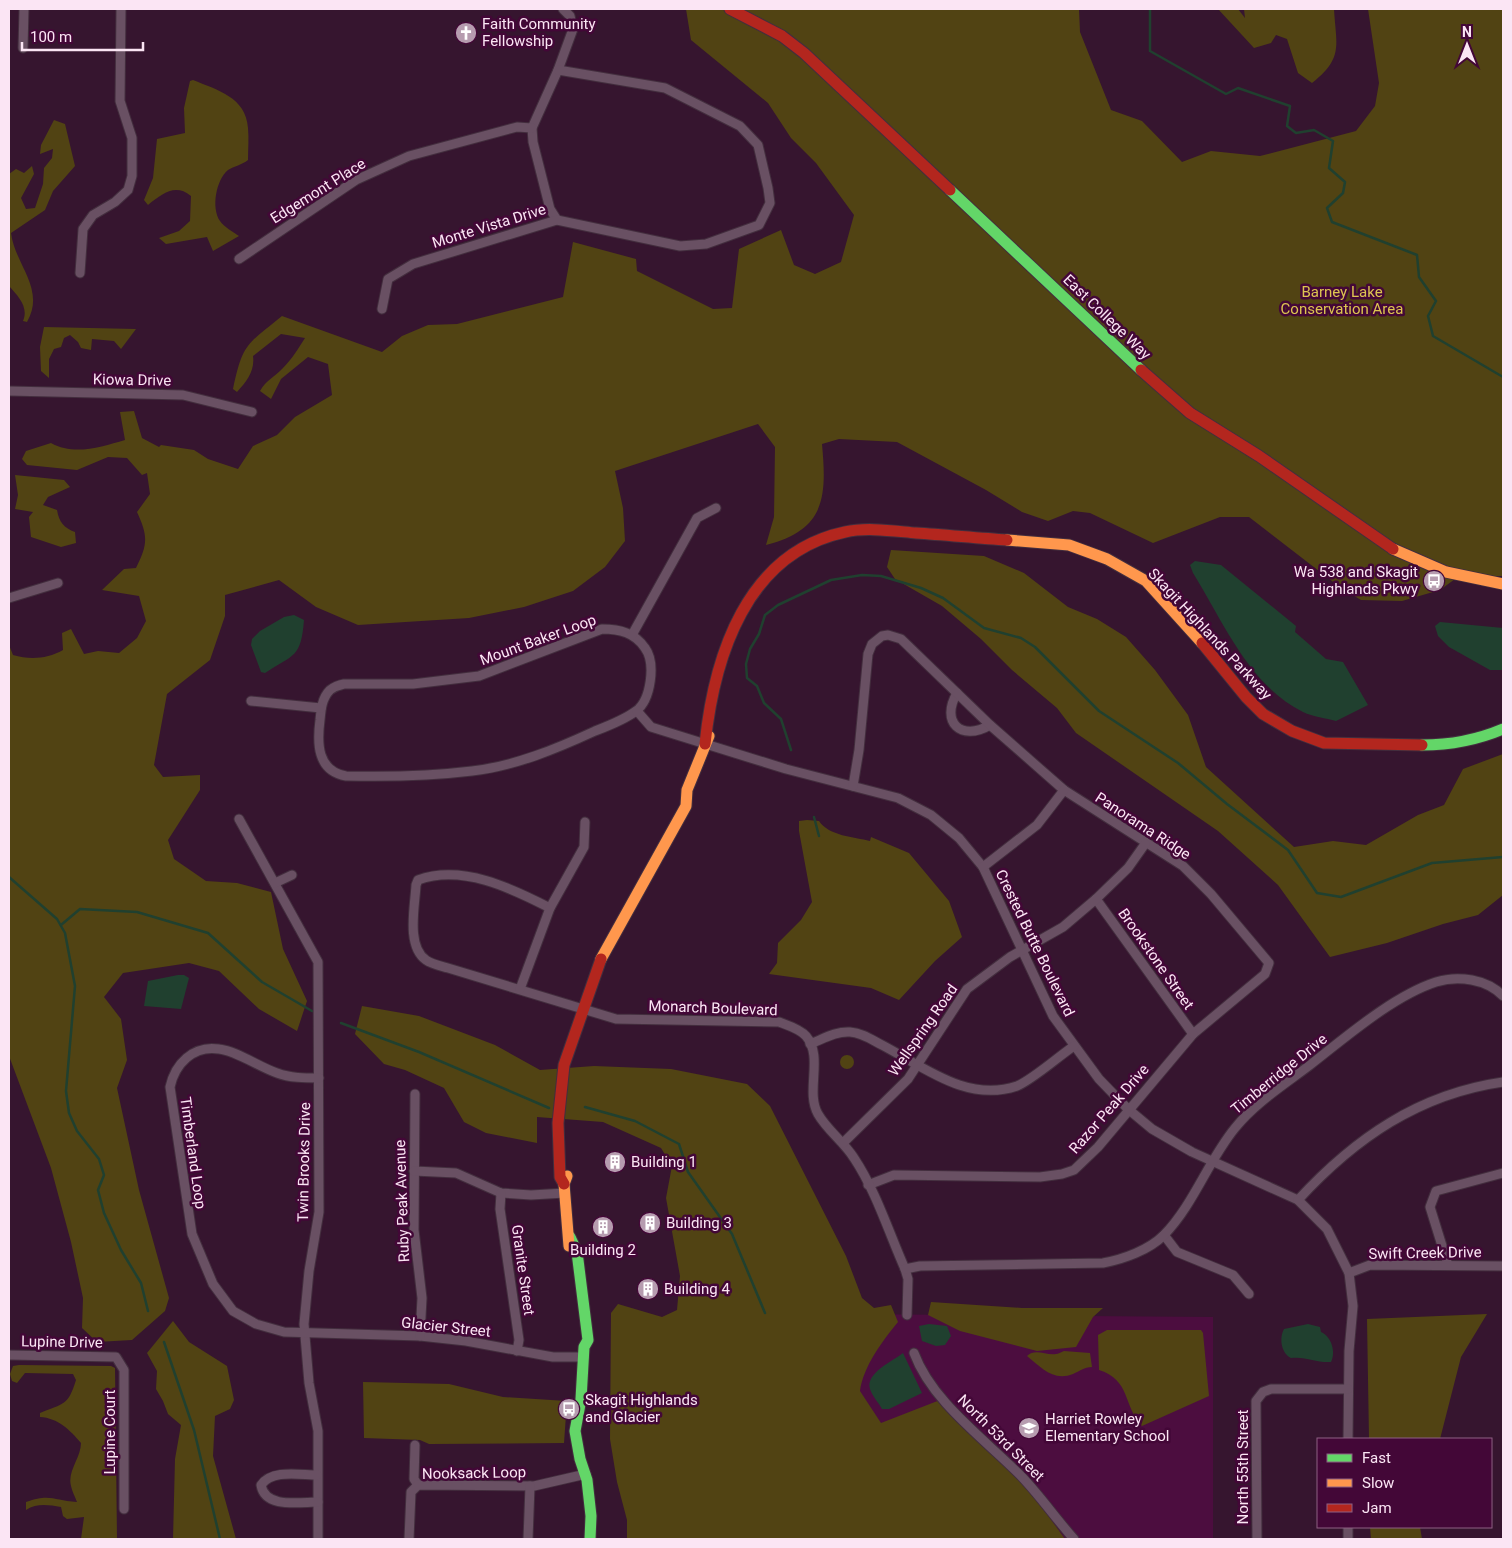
<svg xmlns="http://www.w3.org/2000/svg" width="1512" height="1548" font-family="Roboto,sans-serif">
<rect width="100%" height="100%" fill="#36152f"/>
<polygon fill="#4c0d3f" points="846,1314 1213,1317 1213,1539 845,1539"/>
<g fill="#514313">
<path d="M686,9H1079L1080,32L1111,110L1142,121L1182,162L1211,151L1260,156L1356,131L1375,106L1379,83L1368,9H1503V576H1482L1466,571L1440,590L1402,601L1361,600L1341,588L1249,517H1220L1153,543L1090,513L1073,511L1048,521L1022,512L986,490L897,442L839,439L822,444C827,498 825,530 766,545L774,517L775,447L758,424L615,471L623,508L625,541L605,567L573,591L524,607L469,618L358,625L316,607L279,580L225,595V616L210,660L167,694L154,765L163,777L200,775V790L168,840L174,859L206,881L237,883L271,892L283,949L307,1001L297,1031L259,1009L219,971L189,963L123,973L104,997L121,1019L127,1060L117,1088L139,1190L169,1298L165,1311L132,1340L97,1342L82,1328L83,1298L71,1242L51,1168L9,1056V645L13,655C30,660 47,659 63,650L62,633L71,629L84,654L98,651L119,653L137,638L146,621L139,596L102,590L124,569L136,568C148,544 148,536 137,512L150,494L147,473L142,475L127,458L108,457L77,470L27,465L22,459L26,451L51,443C74,456 101,447 125,440L120,412L134,411L142,438L159,447L161,445L194,450L208,459L238,469L253,446L277,435L295,417L332,395L328,364L308,357L281,379L271,399L260,391C266,380 275,377 283,368C292,359 298,349 305,338L281,334L253,356C255,371 247,381 237,392L233,389C243,342 247,345 282,316L382,352L402,336L428,325L457,324L563,297L573,242L636,259L637,271L713,309L732,308L739,249L781,230L794,265L815,274L841,262L854,215L816,163L791,138L768,103L691,40Z"/>
<path d="M1218,9H1238L1245,18L1244,9H1334C1336,45 1344,58 1312,83L1298,73L1287,39L1276,35L1271,43L1254,48Z"/>
<path d="M193,80C217,90 246,97 248,128C249,138 248,149 248,160C242,165 234,166 228,170C216,180 211,208 220,221C224,227 233,232 239,236L213,251L207,237L166,244L159,238L179,231L190,221L191,196C175,183 162,194 148,205L144,200L153,178L157,139L185,133L184,108L190,81Z"/>
<path d="M54,120L65,124L75,166L53,191L45,210L11,233C15,265 46,289 27,322L23,321C29,307 18,296 9,286V174L16,169L24,173L32,166L34,174L21,198L26,209L35,208L43,184L44,168L52,158L53,149L40,154L41,145Z"/>
<polygon points="44,327 136,329 121,349 114,341 92,339 91,350 81,348 78,342 70,335 64,338 61,347 54,349 49,359 49,378 41,371 40,347"/>
<path d="M15,475L64,480L70,487L48,497L43,505L57,510C59,522 64,528 75,532L76,543L61,547L31,537L29,517L33,512L15,509L18,495Z"/>
<polygon points="891,550 984,556 1024,573 1068,607 1097,619 1126,637 1155,670 1188,715 1206,767 1294,847 1333,841 1366,845 1418,815 1444,805 1463,769 1503,754 1503,895 1478,915 1443,924 1387,943 1330,957 1278,885 1218,831 1076,733 1057,708 1012,670 981,639 942,606 895,579 887,567"/>
<path d="M807,820L819,821C829,836 854,837 870,841L871,837L909,853L949,901L962,937L935,961L899,1000L871,988L769,974L777,963L778,943L801,920L812,902L799,831V821Z"/>
<path d="M362,1006L419,1016L495,1045L540,1070L594,1066L671,1069L747,1084L770,1106L846,1256L862,1298L874,1308L891,1305L898,1322C883,1340 863,1367 860,1391L881,1423L940,1400L1031,1492L1065,1539H627V1520L617,1482L610,1439L611,1313L618,1304L662,1317L677,1310L680,1276L666,1198L672,1166L661,1148L603,1122L537,1117V1143L486,1133L464,1122L444,1088L405,1070L384,1064L355,1034Z"/>
<circle cx="847" cy="1062" r="7"/>
<polygon points="931,1302 1022,1308 1103,1308 1093,1317 1076,1347 1037,1351 960,1331 928,1315"/>
<polygon points="1487,1314 1461,1357 1440,1439 1369,1439 1367,1319"/>
<polygon points="173,1321 189,1342 227,1366 234,1400 230,1409 215,1416 213,1456 236,1539 173,1539 175,1459 181,1425 168,1414 163,1401 156,1389 157,1371 147,1353"/>
<path d="M1107,1330H1201L1203,1333L1209,1396L1142,1426C1123,1406 1131,1380 1099,1370L1098,1335Z"/>
<path d="M1064,1351L1090,1353L1092,1367C1084,1367 1080,1371 1073,1374C1053,1382 1041,1367 1027,1356C1035,1348 1047,1356 1056,1354C1058,1354 1061,1352 1064,1351Z"/>
<path d="M19,1365L111,1366L115,1368L117,1539H81L84,1517L67,1519L63,1516L61,1507C48,1505 37,1503 26,1510V1502C51,1493 54,1501 77,1502C75,1497 72,1491 71,1486C67,1471 81,1458 81,1443C70,1430 58,1418 40,1417V1413C64,1403 68,1406 76,1380L73,1374L25,1373L17,1383L12,1381L10,1374L13,1366Z"/>
<polygon points="363,1382 449,1384 503,1397 567,1401 564,1443 429,1444 420,1440 364,1438"/>
<polygon points="1370,1527 1420,1527 1422,1539 1371,1539"/>
</g>
<g fill="#20402f">
<path d="M1195,561L1221,565L1296,626L1295,632L1326,659L1343,662L1368,705L1336,721C1326,718 1313,717 1303,712C1249,685 1224,623 1193,573L1190,565Z"/>
<path d="M294,615L304,620C301,658 294,654 265,673L261,672L251,645L252,639L260,631L284,617Z"/>
<polygon points="1440,622 1503,628 1503,670 1490,670 1449,647 1438,636 1435,626"/>
<polygon points="178,975 184,975 189,978 181,1009 144,1006 148,981"/>
<polygon points="929,1324 947,1326 951,1336 945,1345 936,1346 922,1341 919,1326"/>
<path d="M1308,1324L1320,1327L1321,1332C1332,1337 1336,1353 1331,1362C1316,1363 1306,1356 1291,1358C1281,1353 1279,1338 1284,1329Z"/>
<path d="M903,1353L922,1393L889,1409H882C879,1403 872,1396 870,1389C865,1373 893,1361 903,1353Z"/>
</g>
<g fill="none" stroke-linecap="round" stroke-linejoin="round">
<g stroke="#20402f" stroke-width="2.5">
<polyline points="1150,9 1150,51 1226,94 1238,88 1290,106 1287,126 1296,133 1314,130 1333,141 1329,168 1345,182 1343,193 1327,208 1332,222 1417,255 1419,277 1436,301 1428,316 1433,336 1503,377"/>
<polyline points="791,750 781,719 764,703 757,686 747,678 746,664 750,649 759,634 765,615 778,605 831,580 862,575 881,576 921,588 943,598 984,628 1021,638 1035,647 1099,711 1178,763 1227,804 1288,850 1317,893 1341,897 1432,863 1503,857"/>
<polyline points="814,817 819,836"/>
<polyline points="9,877 57,919 65,933 75,986 66,1091 69,1113 77,1131 99,1159 104,1175 98,1190 104,1213 121,1250 141,1283 148,1311"/>
<polyline points="61,925 80,909 137,912 208,933 262,982 312,1011"/>
<polyline points="341,1023 419,1052 549,1108"/>
<polyline points="585,1107 635,1121 679,1144 688,1172 732,1234 765,1313"/>
<polyline points="164,1342 194,1430 220,1539"/>
</g>
<g stroke="#432e3e" stroke-width="11">
<g id="street">
<polyline points="23,48 24,9"/>
<polyline points="557,220 550,209 533,142 532,128 558,70 573,29 570,16 563,9"/>
<polyline points="239,259 356,180 409,156 517,127 532,128"/>
<polyline points="80,273 83,229 93,215 115,202 128,190 132,176 132,138 120,101 121,9"/>
<polyline points="382,309 388,279 413,264 557,220 680,246 706,244 759,225 770,203 768,188 758,145 740,126 665,88 558,70"/>
<polyline points="9,391 183,395 252,412"/>
<polyline points="9,598 58,583"/>
<path d="M602,629C620,629 635,633 645,648C656,663 651,700 636,711C624,720 608,726 595,731C556,749 515,766 472,771C431,776 388,777 346,776C317,771 317,743 320,720C321,709 322,698 330,690C334,687 339,685 344,684H413L479,676Z"/>
<polyline points="632,635 697,518 716,508"/>
<path d="M957,693C940,722 961,742 990,725"/>
<polyline points="251,701 321,708"/>
<polyline points="637,711 651,727 786,769 898,798 931,815 959,838 983,867 1053,1016 1099,1079 1128,1109 1152,1129 1192,1152 1298,1200 1327,1229 1349,1273 1353,1306 1349,1351 1348,1439"/>
<polyline points="853,786 859,750 868,654 872,644 882,636 888,635 901,639 990,725 1064,790 1183,866 1211,894 1269,963 1265,974 1193,1034 1098,1147 1074,1170 1062,1174 1040,1177 894,1175 868,1185"/>
<polyline points="239,819 318,962 319,1212 309,1271 304,1324 309,1383 318,1431 318,1539"/>
<polyline points="983,867 1037,825 1064,790"/>
<polyline points="275,883 292,875"/>
<polyline points="1096,899 1193,1034"/>
<path d="M550,908C511,888 462,864 418,880L416,885C415,906 406,946 426,960C431,964 441,966 448,968L616,1019L779,1022C787,1025 800,1029 806,1036C824,1057 805,1091 818,1114C827,1130 844,1142 854,1158C876,1191 889,1233 905,1269L908,1279L907,1315"/>
<polyline points="520,989 550,908 584,847 585,822"/>
<path d="M810,1044C823,1039 836,1031 850,1032C863,1033 872,1040 882,1045C924,1067 967,1103 1017,1086C1032,1080 1059,1056 1074,1046"/>
<path d="M319,1078C305,1078 290,1078 277,1073C259,1067 237,1051 219,1049C193,1045 175,1064 170,1087L192,1234L213,1284L233,1311L256,1324L284,1332L420,1336L466,1341L553,1357H584"/>
<polyline points="415,1094 414,1230 422,1298 420,1336"/>
<polyline points="843,1143 908,1079 967,989 1010,957 1063,927 1096,899 1128,868 1145,844"/>
<polyline points="414,1171 456,1173 501,1193 531,1195 565,1193"/>
<polyline points="501,1193 500,1209 519,1340 517,1351"/>
<path d="M1298,1200C1355,1138 1419,1094 1503,1082"/>
<polyline points="1164,1235 1177,1252 1233,1275 1249,1294"/>
<polyline points="1448,1265 1430,1207 1436,1191 1503,1173"/>
<path d="M905,1269L920,1266L1103,1263C1124,1259 1149,1250 1164,1235C1194,1204 1208,1161 1235,1128C1255,1103 1285,1084 1310,1065C1346,1037 1393,996 1436,982C1458,975 1487,979 1503,996"/>
<polyline points="1349,1273 1370,1265 1503,1266"/>
<path d="M914,1353C932,1402 986,1440 1022,1477C1041,1497 1056,1519 1074,1539"/>
<polyline points="9,1355 116,1357 124,1370 124,1509"/>
<polyline points="415,1445 414,1479 418,1485"/>
<path d="M317,1475C300,1475 272,1469 261,1485C265,1509 300,1502 318,1502"/>
<polyline points="409,1539 411,1492 418,1485 534,1486 586,1474"/>
<polyline points="528,1539 530,1486"/>
<polyline points="1257,1539 1256,1401 1263,1392 1271,1389 1348,1389"/>
<polyline points="1348,1539 1348,1527"/>
</g>
</g>
<g stroke="#432e3e" stroke-width="13">
<g id="fast">
<polyline points="950,190 1141,370"/>
<path d="M1422,745C1450,745 1477,740 1503,729"/>
<polyline points="570,1237 577,1252 588,1340 584,1347 581,1399 575,1431 580,1459 587,1480 591,1516 590,1539"/>
</g>
</g>
<g stroke="#432e3e" stroke-width="13">
<g id="slow">
<polyline points="1007,540 1069,545 1107,559 1146,581 1202,643"/>
<polyline points="1393,549 1446,572 1503,584"/>
<polyline points="601,959 686,806 687,790 709,736"/>
<polyline points="567,1176 564,1184 569,1246"/>
</g>
</g>
<g stroke="#432e3e" stroke-width="13">
<g id="jam">
<polyline points="730,9 782,36 804,53 950,190"/>
<polyline points="1141,370 1190,413 1259,456 1393,549"/>
<polyline points="1202,643 1246,697 1263,714 1292,731 1324,743 1422,745"/>
<path d="M705,744C714,657 746,553 845,532C867,527 893,531 916,533C946,535 977,538 1007,540"/>
<polyline points="564,1184 560,1177 558,1123 564,1065 601,959"/>
</g>
</g>
<use href="#street" stroke="#695063" stroke-width="9"/>
<use href="#fast" stroke="#63d668" stroke-width="11"/>
<use href="#slow" stroke="#ff974d" stroke-width="11"/>
<use href="#jam" stroke="#b3261e" stroke-width="11"/>
</g>
<defs>
<g id="church-disc" transform="scale(1.125)"><circle r="9.5" fill="#b69caf" stroke="#430737"/><path d="M-1.2-6h2.4v3.5h3.3v2.4h-3.3V6h-2.4V-.1h-3.3v-2.4h3.3Z" fill="#fff"/></g>
<g id="bus-disc" transform="scale(1.125)"><circle r="9.5" fill="#b69caf" stroke="#430737"/><path d="M-5-6H5V4H4V6H2V4H-2V6H-4V4H-5ZM-3.5-4V0h7V-4ZM-3.5 1.2v1.5H-2V1.2ZM2 1.2v1.5H3.5V1.2Z" fill="#fff"/></g>
<g id="building-disc" transform="scale(1.125)"><circle r="9.5" fill="#b69caf" stroke="#430737"/><path d="M-4-6H4V6H1V3H-1V6H-4ZM-2.5-4.3h1.7v1.8h-1.7ZM.8-4.3h1.7v1.8H.8ZM-2.5-1h1.7V.8h-1.7ZM.8-1h1.7V.8H.8Z" fill="#fff"/></g>
<g id="school-disc" transform="scale(1.125)"><circle r="9.5" fill="#b69caf" stroke="#430737"/><path d="M0-5L7-2L0 1L-7-2ZM-4 1L0 2.5L4 1V4Q0 6-4 4Z" fill="#fff"/></g>
</defs>
<g fill-rule="evenodd">
<use href="#church-disc" x="466" y="33"/>
<use href="#bus-disc" x="1434" y="581"/>
<use href="#building-disc" x="615" y="1162"/>
<use href="#building-disc" x="650" y="1223"/>
<use href="#building-disc" x="603" y="1227"/>
<use href="#building-disc" x="648" y="1289"/>
<use href="#bus-disc" x="569" y="1409"/>
<use href="#school-disc" x="1029" y="1428"/>
</g>
<g text-anchor="middle" stroke-width="5" stroke-linejoin="round" paint-order="stroke">
<g font-size="15" fill="#fbe5f4" stroke="#430737" text-anchor="start">
<text x="482" y="29">Faith Community<tspan x="482" dy="17">Fellowship</tspan></text>
<text x="1418" y="577" text-anchor="end">Wa 538 and Skagit<tspan x="1418" dy="17">Highlands Pkwy</tspan></text>
<text x="631" y="1167">Building 1</text>
<text x="666" y="1228">Building 3</text>
<text x="603" y="1255" text-anchor="middle">Building 2</text>
<text x="664" y="1294">Building 4</text>
<text x="585" y="1405">Skagit Highlands<tspan x="585" dy="17">and Glacier</tspan></text>
<text x="1045" y="1424">Harriet Rowley<tspan x="1045" dy="17">Elementary School</tspan></text>
</g>
<g font-size="15" fill="#fbe5f4" stroke="#430737">
<text transform="translate(318 191) rotate(-32)" y="5">Edgemont Place</text>
<text transform="translate(489 226) rotate(-17)" y="5">Monte Vista Drive</text>
<text transform="translate(1107 317) rotate(44)" y="5">East College Way</text>
<text transform="translate(132 380) rotate(1)" y="5">Kiowa Drive</text>
<text transform="translate(1210 634) rotate(47)" y="5">Skagit Highlands Parkway</text>
<text transform="translate(538 640) rotate(-20)" y="5">Mount Baker Loop</text>
<text transform="translate(1143 826) rotate(33)" y="5">Panorama Ridge</text>
<text transform="translate(1035 943) rotate(64)" y="5">Crested Butte Boulevard</text>
<text transform="translate(1156 959) rotate(55)" y="5">Brookstone Street</text>
<text transform="translate(713 1008) rotate(2)" y="5">Monarch Boulevard</text>
<text transform="translate(923 1030) rotate(-55)" y="5">Wellspring Road</text>
<text transform="translate(1279 1074) rotate(-39)" y="5">Timberridge Drive</text>
<text transform="translate(1109 1109) rotate(-49)" y="5">Razor Peak Drive</text>
<text transform="translate(193 1153) rotate(82)" y="5">Timberland Loop</text>
<text transform="translate(304 1162) rotate(-89)" y="5">Twin Brooks Drive</text>
<text transform="translate(402 1201) rotate(-92)" y="5">Ruby Peak Avenue</text>
<text transform="translate(1425 1253) rotate(-1)" y="5">Swift Creek Drive</text>
<text transform="translate(523 1270) rotate(82)" y="5">Granite Street</text>
<text transform="translate(446 1327) rotate(6)" y="5">Glacier Street</text>
<text transform="translate(62 1342) rotate(1)" y="5">Lupine Drive</text>
<text transform="translate(110 1432) rotate(-90)" y="5">Lupine Court</text>
<text transform="translate(1001 1438) rotate(45)" y="5">North 53rd Street</text>
<text transform="translate(1243 1467) rotate(-90)" y="5">North 55th Street</text>
<text transform="translate(474 1473) rotate(-1)" y="5">Nooksack Loop</text>
</g>
<g font-size="15" fill="#ddc551" stroke="#430737">
<text x="1342" y="297">Barney Lake<tspan x="1342" dy="17">Conservation Area</tspan></text>
</g>
</g>
<rect width="1512" height="1548" fill="none" stroke="#fbe5f4" stroke-width="20"/>
<rect x="1317" y="1438" width="175" height="90" fill="#430737" stroke="#8d6083"/>
<rect x="1327" y="1454" width="25" height="8" fill="#63d668" stroke="#8d6083"/>
<text x="1362" y="1463" font-size="15" fill="#fbe5f4">Fast</text>
<rect x="1327" y="1479" width="25" height="8" fill="#ff974d" stroke="#8d6083"/>
<text x="1362" y="1488" font-size="15" fill="#fbe5f4">Slow</text>
<rect x="1327" y="1504" width="25" height="8" fill="#b3261e" stroke="#8d6083"/>
<text x="1362" y="1513" font-size="15" fill="#fbe5f4">Jam</text>
<g transform="translate(1467 45)" stroke="#430737" stroke-width="4" paint-order="stroke">
<path d="M0-4L9 19L0 12L-9 19Z" fill="#fbe5f4"/>
<text y="-8" font-size="14" font-weight="bold" text-anchor="middle" fill="#fbe5f4">N</text>
</g>
<path d="M22 42v8h121v-8" fill="none" stroke="#fbe5f4" stroke-width="2.5"/>
<text x="30" y="42" font-size="15" fill="#fbe5f4" stroke="#430737" stroke-width="4" paint-order="stroke">100 m</text>
</svg>
